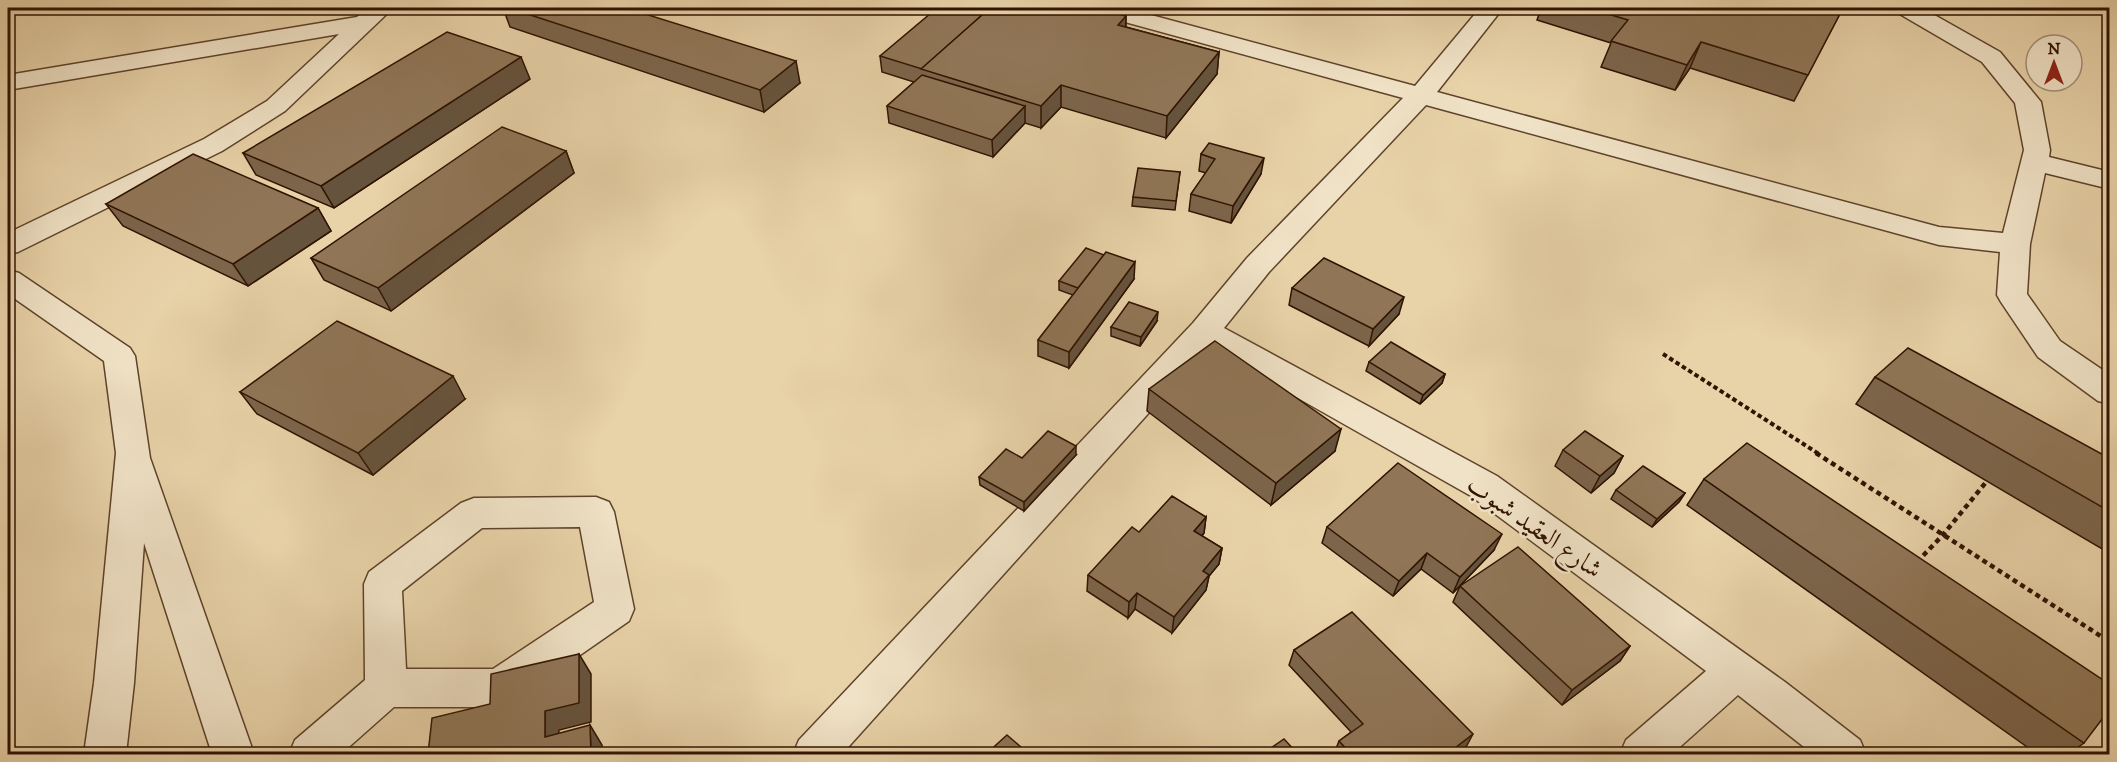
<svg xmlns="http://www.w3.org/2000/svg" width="2117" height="762" font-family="'IM FELL DW Pica',Amiri,serif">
<rect width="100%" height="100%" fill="#e8d2a8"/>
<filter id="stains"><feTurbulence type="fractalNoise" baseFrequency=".00333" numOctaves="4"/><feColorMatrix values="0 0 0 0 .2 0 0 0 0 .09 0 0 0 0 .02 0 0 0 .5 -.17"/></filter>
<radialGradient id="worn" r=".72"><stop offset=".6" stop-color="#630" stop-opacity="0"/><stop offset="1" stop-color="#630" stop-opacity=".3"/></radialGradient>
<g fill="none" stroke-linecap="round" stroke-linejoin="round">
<g stroke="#5e432a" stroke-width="3">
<g id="minor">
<polygon points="368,8 393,8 285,111 222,151 18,252 8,254 8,233 204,139 267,101 339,34 8,90 8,75 357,17"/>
<polygon points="1089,8 1125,8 1415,86 1480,8 1503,8 1437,92 1939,227 2003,233 2024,150 2015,103 1982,62 1898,13 1894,8 1922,8 2000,52 2041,102 2050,150 2049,157 2110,172 2110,189 2045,173 2030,244 2027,294 2060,341 2110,375 2110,404 2098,401 2038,357 2001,302 1997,295 2000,252 1939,245 1426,105 1269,272 1224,328 1497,476 1785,682 1860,740 1866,754 1813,754 1738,695 1672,754 1620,754 1626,740 1706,671 1471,496 1208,347 842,754 793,754 799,740 1193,323 1247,258 1403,98 1092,13"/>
<polygon points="8,270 19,273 130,348 135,356 150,458 254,754 212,754 144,543 134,683 126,754 84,754 94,683 116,453 104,361 8,294"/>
<path d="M596,497L609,502L614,512L634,609L629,621L514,701L499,707H394L341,754H289L295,740L365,680L364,584L369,572L461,503L474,498ZM580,527L594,602L493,669H406L402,591L482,528Z"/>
</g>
</g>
<polyline stroke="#301300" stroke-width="4" stroke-dasharray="4.5 3" stroke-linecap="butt" points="1663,354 1819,454"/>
<g stroke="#301300" stroke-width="4.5" stroke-dasharray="5 4" stroke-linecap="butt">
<polyline points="1816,453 2110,642"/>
<polyline points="1917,562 1942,536 1987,481"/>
</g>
<use href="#minor" fill="#f0e2c6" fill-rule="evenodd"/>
</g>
<g fill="#7c654b" stroke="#301300" stroke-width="1.5">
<polygon points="503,8 626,8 800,83 764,112 510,27"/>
<polygon points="1541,8 1843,8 1794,101 1690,68 1675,90 1601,67 1611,43 1537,20"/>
<polygon points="1126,16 1126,27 1219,52 1217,74 1166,138 1061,107 1041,128 1025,123 993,157 889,123 887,106 914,82 882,72 880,56"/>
<polygon points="530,79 334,208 256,175 243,153"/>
<polygon points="2109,126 2109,165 2104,164 2103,135"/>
<polygon points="566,151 574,173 391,311 324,280 311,258"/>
<polygon points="1201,154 1261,174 1231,223 1189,211 1191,194 1206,173 1199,171"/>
<polygon points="1180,172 1175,210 1132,206 1133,197"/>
<polygon points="106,204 318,208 331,231 248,286 123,226"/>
<polygon points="1134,279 1069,368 1038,356 1038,340 1073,295 1059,290 1059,281"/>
<polygon points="1292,288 1399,314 1369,346 1289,305"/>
<polygon points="1157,321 1140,346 1111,336 1111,327"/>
<polygon points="1369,362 1445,374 1442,383 1420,404 1366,371"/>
<polygon points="1875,377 2109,458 2109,553 1856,404"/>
<polygon points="1149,389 1335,451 1271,505 1147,411"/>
<polygon points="240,392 465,399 373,475 257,414"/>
<polygon points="1563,450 1623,456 1614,473 1591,493 1555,466"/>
<polygon points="1076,455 1024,511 980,485 979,477"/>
<polygon points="1704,479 2084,743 2068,754 2037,754 1687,505"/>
<polygon points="1616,490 1685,493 1679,502 1652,527 1611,499"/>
<polygon points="1206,517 1204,533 1202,536 1222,548 1219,564 1209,576 1206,590 1172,633 1135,609 1128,618 1087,591 1088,575 1139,532"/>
<polygon points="1327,527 1494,550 1453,593 1421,569 1393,596 1322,543"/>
<polygon points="1460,586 1630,646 1620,661 1562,705 1453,602"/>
<polygon points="1294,650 1465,749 1458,754 1334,754 1339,741 1351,732 1289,665"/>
</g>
<g fill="#65533d" stroke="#301300" stroke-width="1.5">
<polygon points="1126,16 1125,38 1118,25"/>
<polygon points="1701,42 1690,68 1675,90 1687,65"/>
<polygon points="1219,52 1217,74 1166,138 1167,116"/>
<polygon points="521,57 530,79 334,208 321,186"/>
<polygon points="796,61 800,83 764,112 760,90"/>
<polygon points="1061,85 1061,107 1041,128 1041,106"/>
<polygon points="1025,106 1025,123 993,157 992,140"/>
<polygon points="566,151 574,173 391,311 378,288"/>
<polygon points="1264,158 1261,174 1231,223 1233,206"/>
<polygon points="318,208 331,231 248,286 233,264"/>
<polygon points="1135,262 1134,279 1069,368 1069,352"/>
<polygon points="1404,297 1399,314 1369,346 1373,329"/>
<polygon points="1158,312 1157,321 1140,346 1141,337"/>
<polygon points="1445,374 1442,383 1420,404 1423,395"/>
<polygon points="453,376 465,399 373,475 358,453"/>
<polygon points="1341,429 1335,451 1271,505 1276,483"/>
<polygon points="1076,446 1076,455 1024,511 1024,502"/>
<polygon points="1623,456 1614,473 1591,493 1600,476"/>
<polygon points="1685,493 1679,502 1652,527 1657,519"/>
<polygon points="1206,517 1204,533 1192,547 1194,531"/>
<polygon points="1502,534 1494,550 1453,593 1460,577"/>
<polygon points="1222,548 1219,564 1209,576 1206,590 1172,633 1174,617 1203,571"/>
<polygon points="1427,553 1421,569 1393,596 1399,581"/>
<polygon points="1137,593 1135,609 1128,618 1129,602"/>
<polygon points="1630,646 1620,661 1562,705 1572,690"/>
<polygon points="579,654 591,674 591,722 559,730 558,754 545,737 545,711"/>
<polygon points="590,725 602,745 603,754 591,754"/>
<polygon points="1473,734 1465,749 1458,754 1447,754"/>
</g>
<g fill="#907657" stroke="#301300" stroke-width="1.5">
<polygon points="509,8 626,8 796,61 760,90"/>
<polygon points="937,8 990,8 922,69 880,56"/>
<polygon points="990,8 1093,8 1126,16 1118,25 1219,52 1167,116 1061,85 1041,106 921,69"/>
<polygon points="1588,8 1843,8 1808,75 1701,42 1687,65 1611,41 1628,20"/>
<polygon points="447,32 521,57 321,186 243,153"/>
<polygon points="922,75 1025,106 992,140 887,106"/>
<polygon points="502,127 566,151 378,288 311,258"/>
<polygon points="1209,143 1264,158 1233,206 1191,194 1215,159 1201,154"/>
<polygon points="193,154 318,208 233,264 106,204"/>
<polygon points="1138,168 1180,172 1176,201 1133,197"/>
<polygon points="1086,248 1104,255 1078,288 1059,281"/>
<polygon points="1106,252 1135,262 1069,352 1038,340"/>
<polygon points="1324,258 1404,297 1373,329 1292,288"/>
<polygon points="1129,302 1158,312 1141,337 1111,327"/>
<polygon points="337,321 453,376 358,453 240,392"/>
<polygon points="1215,341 1341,429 1276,483 1149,389"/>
<polygon points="1391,342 1445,374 1423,395 1369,362"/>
<polygon points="1908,348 2109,458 2109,511 1875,377"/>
<polygon points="1048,431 1076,446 1024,502 979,477 1006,449 1022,458"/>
<polygon points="1585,431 1623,456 1600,476 1563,450"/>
<polygon points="1747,443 2109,684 2109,710 2084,743 1704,479"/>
<polygon points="1398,463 1502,534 1460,577 1427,553 1399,581 1327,527"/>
<polygon points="1643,466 1685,493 1657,519 1616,490"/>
<polygon points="1172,496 1206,517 1194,531 1222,548 1203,571 1209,575 1174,617 1137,593 1129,602 1088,575 1132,527 1139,532"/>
<polygon points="1518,547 1630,646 1572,690 1460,586"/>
<polygon points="1352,612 1473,734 1447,754 1351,754 1339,741 1363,724 1294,650"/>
<polygon points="579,654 579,703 545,711 545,737 590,725 591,754 428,754 432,718 490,704 491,674"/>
<polygon points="1007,735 1029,754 986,754"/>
<polygon points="1284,739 1298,754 1262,754"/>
</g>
<g text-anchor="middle" stroke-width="5" stroke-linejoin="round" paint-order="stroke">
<g font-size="26" fill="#301300" stroke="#f0e2c6">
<text transform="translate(1535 526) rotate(35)" y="9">شارع العقيد شبوب</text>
</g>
</g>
<rect width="2117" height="762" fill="none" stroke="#e8d2a8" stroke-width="30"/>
<rect x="9" y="9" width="2099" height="744" fill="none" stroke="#301300" stroke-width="3"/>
<rect x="15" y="15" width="2087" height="732" fill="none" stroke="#301300" stroke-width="1.5"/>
<g transform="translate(2054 63)"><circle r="28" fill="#f0e2c6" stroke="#a38f77" stroke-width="1.5"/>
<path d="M0-4.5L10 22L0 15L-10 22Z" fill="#8f2418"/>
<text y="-9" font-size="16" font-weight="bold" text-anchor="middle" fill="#301300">N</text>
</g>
<rect width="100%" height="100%" filter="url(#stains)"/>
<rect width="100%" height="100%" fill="url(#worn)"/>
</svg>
